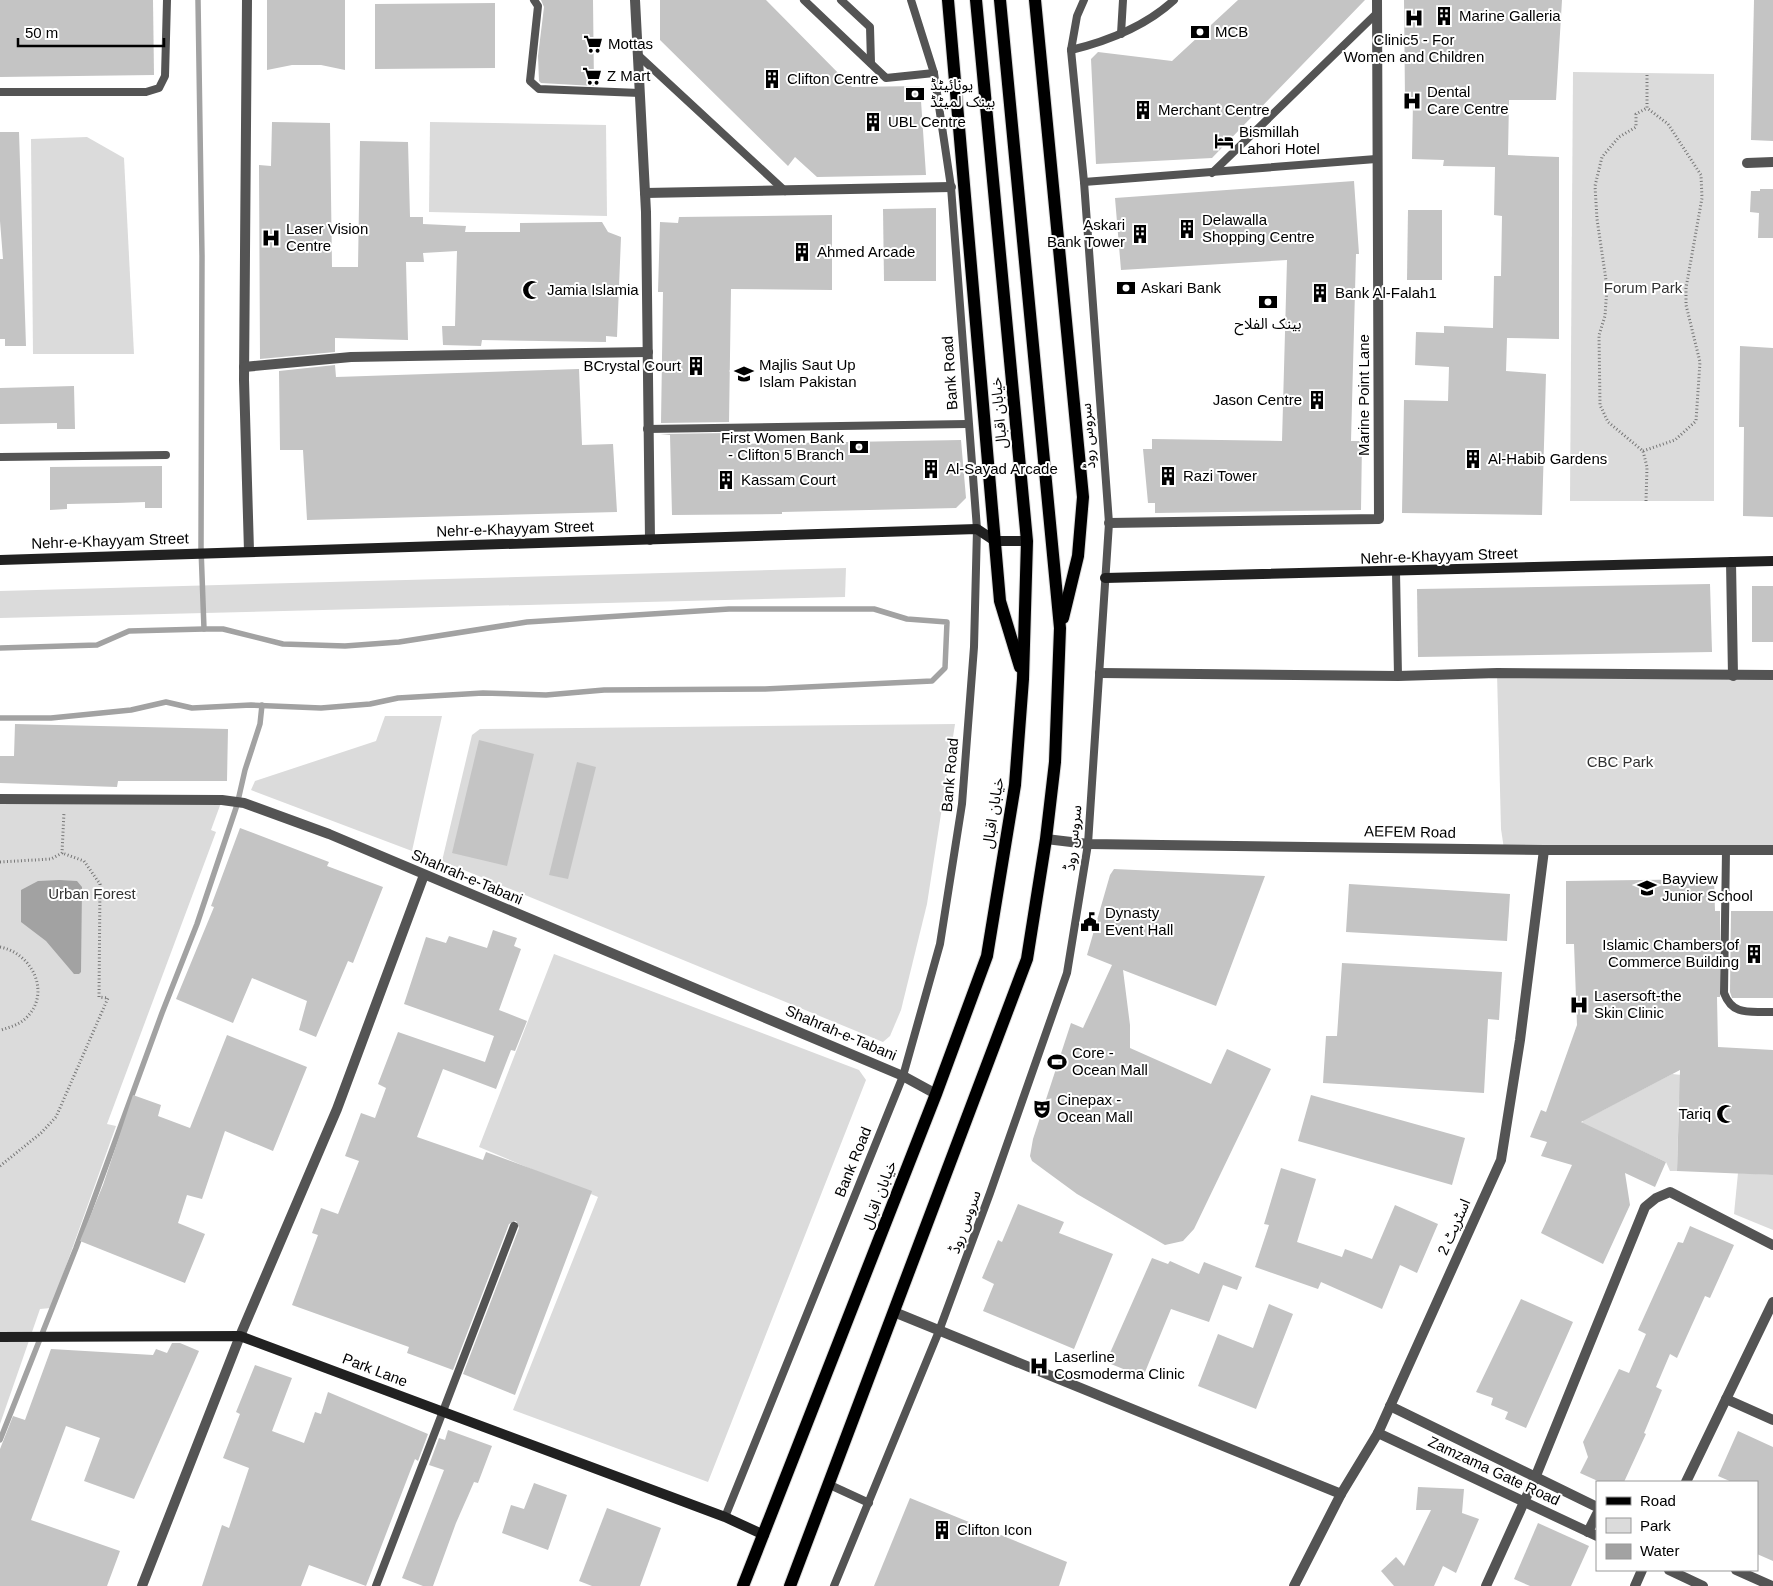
<svg xmlns="http://www.w3.org/2000/svg" width="1773" height="1586" font-family="Helvetica,'Noto Sans Arabic',sans-serif">
<rect width="100%" height="100%" fill="#fff"/>
<g fill="#dbdbdb">
<polygon points="1573,72 1714,74 1714,501 1570,501"/>
<polygon points="430,122 606,125 607,216 429,212"/>
<polygon points="87,137 124,158 134,354 33,354 31,139"/>
<polygon points="846,568 845,597 0,618 0,591"/>
<polygon points="1497,673 1773,675 1773,849 1504,849 1501,829"/>
<polygon points="385,716 442,716 412,851 251,790 255,781 376,741"/>
<polygon points="955,724 927,904 901,1010 890,1036 883,1042 442,861 472,735 480,729"/>
<polygon points="0,799 222,800 211,830 216,832 107,1124 116,1126 51,1308 40,1309 0,1424"/>
<polygon points="554,954 859,1070 866,1080 708,1482 513,1410 598,1197 479,1147"/>
<polygon points="1672,1074 1702,1077 1679,1100 1677,1171 1670,1171 1666,1162 1603,1133 1572,1152 1586,1112 1590,1117"/>
<polygon points="1738,1173 1773,1175 1773,1230 1734,1214"/>
</g>
<polygon fill="#a2a2a2" points="59,880 77,881 82,887 81,972 79,974 74,974 46,941 21,922 21,890 38,881"/>
<g fill="none" stroke-linecap="round" stroke-linejoin="round">
<g stroke="#a2a2a2" stroke-width="5.5">
<polyline points="198,0 202,256 201,548 204,629"/>
<polyline points="0,648 97,645 129,631 204,629 223,629 283,644 345,646 399,642 527,622 729,609 874,609 907,619 947,622 945,668 932,681 765,689 604,690 546,695 483,693 398,698 370,704 321,708 251,705 192,708 166,702 131,710 51,718 0,718"/>
<polyline points="0,1440 76,1248 162,1013 197,924 237,805 245,770 260,724 262,705"/>
</g>
</g>
<g fill="#c4c4c4">
<polygon points="0,0 153,0 154,75 0,77"/>
<polygon points="267,0 345,0 345,70 321,65 292,65 267,70"/>
<polygon points="541,0 593,0 594,86 541,83 539,81 538,56 544,7"/>
<polygon points="660,0 766,0 852,87 920,86 926,175 817,177 795,157 788,166 660,40"/>
<polygon points="1238,0 1365,0 1212,158 1096,164 1091,59 1098,52 1172,61"/>
<polygon points="1404,0 1562,0 1556,100 1509,100 1508,155 1559,157 1559,339 1507,338 1506,371 1546,374 1542,515 1402,513 1404,400 1448,401 1449,367 1415,365 1416,332 1444,333 1444,326 1493,328 1494,276 1501,276 1502,216 1494,215 1495,167 1443,166 1444,160 1412,159 1413,100 1405,100"/>
<polygon points="1754,0 1773,0 1773,141 1751,140"/>
<polygon points="495,3 495,68 375,69 375,4"/>
<polygon points="272,122 330,123 332,267 358,267 360,141 408,142 410,217 423,217 423,224 466,226 465,232 520,232 520,223 602,222 608,232 621,237 617,337 606,336 606,342 482,340 481,346 443,345 442,326 455,326 457,251 423,253 424,262 406,262 408,340 335,338 335,352 260,359 259,165 271,166"/>
<polygon points="0,132 19,132 26,346 5,346 5,339 0,339 0,259 3,259 0,221"/>
<polygon points="1354,181 1359,254 1356,254 1351,441 1362,441 1361,510 1155,513 1155,503 1148,503 1143,449 1152,449 1152,439 1282,441 1287,260 1121,270 1115,198"/>
<polygon points="1760,189 1773,189 1773,238 1758,238 1759,213 1750,212 1751,191 1760,191"/>
<polygon points="936,208 936,281 884,281 883,209"/>
<polygon points="1408,210 1442,210 1442,280 1407,280"/>
<polygon points="832,215 832,290 731,289 729,422 661,423 663,292 658,292 660,222 678,223 679,217"/>
<polygon points="1740,346 1773,348 1773,517 1743,516 1744,427 1739,427"/>
<polygon points="335,365 336,377 579,369 582,445 613,444 617,512 307,520 303,450 280,450 279,371"/>
<polygon points="74,386 75,429 57,429 57,423 0,424 0,388"/>
<polygon points="729,433 729,444 961,440 966,498 956,508 782,512 782,514 672,515 670,435 660,434"/>
<polygon points="162,466 162,508 145,508 145,502 117,503 67,504 67,509 50,510 50,467"/>
<polygon points="1710,584 1712,652 1418,657 1417,589"/>
<rect x="1752" y="586" width="21" height="56"/>
<polygon points="15,724 228,729 227,781 118,781 117,787 0,783 0,756 14,756"/>
<polygon points="479,740 534,754 507,866 452,853"/>
<polygon points="577,762 596,767 568,879 549,875"/>
<polygon points="240,828 329,862 327,866 383,887 353,963 348,961 316,1037 299,1030 307,1001 252,978 233,1023 176,999 214,907 211,906"/>
<polygon points="1114,869 1265,876 1216,1006 1123,970 1130,1025 1130,1048 1211,1084 1227,1049 1271,1069 1194,1229 1183,1241 1165,1245 1077,1194 1032,1161 1030,1156 1033,1139 1071,1023 1083,1028 1112,965 1087,955 1110,875"/>
<polygon points="1714,879 1715,911 1720,911 1720,997 1717,997 1718,1047 1773,1050 1773,1175 1677,1171 1680,1070 1581,1122 1666,1162 1655,1187 1625,1173 1630,1205 1603,1264 1541,1233 1572,1165 1541,1156 1547,1142 1530,1137 1541,1110 1546,1112 1577,1025 1574,944 1566,944 1566,881"/>
<polygon points="1349,884 1510,894 1507,941 1346,932"/>
<polygon points="1731,911 1773,911 1773,998 1732,998 1730,992"/>
<polygon points="493,930 517,938 514,946 521,949 499,1010 527,1021 515,1051 511,1050 496,1089 443,1069 417,1137 483,1160 486,1152 592,1191 515,1395 463,1374 519,1228 516,1221 509,1224 453,1370 407,1353 409,1347 292,1305 318,1235 312,1233 321,1208 338,1214 359,1161 345,1156 361,1113 375,1118 386,1088 378,1084 398,1032 485,1062 494,1036 404,1004 426,937 446,943 449,936 487,948"/>
<polygon points="1342,963 1502,972 1499,1020 1488,1019 1484,1093 1323,1083 1326,1036 1337,1036"/>
<polygon points="227,1035 307,1067 273,1151 225,1131 202,1199 187,1195 178,1223 205,1234 185,1283 80,1241 103,1185 133,1095 161,1105 158,1116 190,1128"/>
<polygon points="1311,1095 1465,1138 1452,1185 1298,1141"/>
<polygon points="1281,1168 1316,1179 1297,1242 1342,1257 1345,1249 1372,1259 1395,1205 1438,1224 1417,1273 1400,1265 1382,1309 1321,1282 1318,1289 1255,1267 1269,1225 1264,1224"/>
<polygon points="1018,1204 1064,1222 1059,1233 1113,1254 1074,1349 983,1311 994,1284 982,1278 998,1240 1002,1242"/>
<polygon points="1690,1226 1734,1245 1710,1298 1705,1296 1677,1358 1670,1354 1656,1387 1662,1390 1644,1433 1646,1434 1624,1482 1600,1482 1580,1473 1588,1457 1583,1442 1619,1369 1629,1373 1646,1334 1638,1330 1678,1242 1683,1243"/>
<polygon points="1152,1258 1168,1264 1170,1261 1199,1274 1204,1262 1242,1277 1237,1290 1223,1285 1209,1322 1171,1309 1143,1377 1106,1362"/>
<polygon points="1521,1299 1573,1322 1526,1428 1505,1419 1508,1412 1491,1405 1493,1398 1476,1392"/>
<polygon points="1269,1304 1293,1314 1256,1409 1198,1386 1218,1334 1253,1348"/>
<polygon points="172,1343 180,1343 199,1351 134,1499 84,1481 100,1438 66,1426 31,1520 120,1551 107,1586 0,1586 0,1449 13,1416 25,1420 51,1349 153,1355 156,1349 167,1353"/>
<polygon points="255,1365 292,1378 272,1431 304,1443 315,1412 321,1414 328,1392 428,1434 418,1461 415,1459 411,1469 366,1586 309,1565 301,1586 202,1586 222,1525 229,1528 249,1468 223,1458 240,1414 236,1412"/>
<polygon points="448,1430 492,1446 478,1483 474,1482 456,1523 433,1586 423,1586 402,1578 444,1470 429,1465 439,1438 445,1440"/>
<polygon points="1738,1431 1773,1447 1773,1561 1757,1554 1757,1482 1732,1482 1718,1476"/>
<polygon points="534,1483 567,1495 548,1550 502,1533 511,1505 524,1509"/>
<polygon points="1418,1487 1464,1489 1462,1513 1479,1519 1456,1573 1443,1566 1434,1586 1394,1586 1381,1571 1396,1557 1404,1566 1431,1510 1416,1510"/>
<polygon points="910,1498 1067,1562 1059,1586 874,1586"/>
<polygon points="607,1508 661,1528 640,1586 592,1586 579,1581"/>
<polygon points="1538,1523 1589,1546 1571,1586 1530,1586 1514,1579"/>
</g>
<g fill="none" stroke-linecap="round" stroke-linejoin="round">
<g stroke="#dbdbdb" stroke-width="14">
<g id="primary">
<polyline points="948,0 1000,601 1020,667"/>
<polyline points="1035,0 1083,497 1078,556 1063,618"/>
<polyline points="743,1586 936,1094 987,956 1015,785 1023,679 1027,541 976,0"/>
<polyline points="790,1586 1027,959 1046,839 1055,762 1060,628 1000,0"/>
</g>
</g>
<g stroke="#767676" stroke-width="3" stroke-dasharray="1 2.5" stroke-linecap="butt">
<polyline points="1643,451 1675,440 1696,421 1700,362 1686,305 1686,288 1702,198 1701,175 1668,124 1647,108"/>
<polyline points="1646,501 1647,467 1643,451 1608,422 1600,405 1599,335 1605,316 1607,287 1597,219 1595,186 1602,157 1619,137 1636,127 1636,114 1647,108 1647,73"/>
<polyline points="0,862 51,859 62,853 64,812"/>
<path d="M0,947C32,953 52,993 26,1018C19,1025 10,1027 1,1030"/>
<polyline points="0,1166 41,1133 56,1117 108,998 99,997 100,884 84,861 62,853"/>
</g>
<g stroke="#545454" stroke-width="8">
<polyline points="534,0 538,6 530,81 539,89 640,93"/>
<polyline points="804,0 886,78 934,73"/>
<polyline points="841,0 870,27 871,63"/>
<polyline points="1121,34 1123,0"/>
<path d="M1071,50C1108,41 1146,26 1174,0"/>
<polyline points="639,56 785,191"/>
<polyline points="0,92 146,92 159,88 165,76 167,0"/>
<polyline points="1212,173 1377,13"/>
<polyline points="1084,182 1376,159"/>
<polyline points="647,429 967,424"/>
<polyline points="0,457 166,455"/>
<polyline points="1396,572 1398,676"/>
<path d="M1726,850L1724,993C1733,1017 1751,1011 1773,1012"/>
<polyline points="830,1485 869,1503"/>
<polyline points="725,1517 903,1076 940,944 962,804 974,647 977,529 951,187 934,73 911,0"/>
<polyline points="376,1586 514,1226"/>
<polyline points="834,1586 939,1331 990,1193 1067,973 1088,844 1109,523 1084,182 1071,50 1077,16 1084,0"/>
</g>
<g stroke="#545454" stroke-width="10">
<polyline points="247,0 244,380 249,551"/>
<polyline points="635,0 646,212 650,540"/>
<polyline points="1747,163 1773,162"/>
<polyline points="645,193 951,187"/>
<polyline points="244,367 351,357 648,352"/>
<polyline points="1109,523 1379,519 1377,0"/>
<polyline points="1731,562 1733,676"/>
<polyline points="1100,673 1398,676 1497,673 1773,675"/>
<polyline points="0,799 222,800 244,803 329,834 903,1076 936,1094"/>
<polyline points="1046,839 1088,844 1544,850 1773,850"/>
<polyline points="894,1312 1341,1494"/>
<polyline points="1726,1399 1773,1420"/>
<polyline points="1390,1406 1597,1507"/>
<polyline points="1378,1433 1597,1536"/>
<polyline points="1686,1482 1773,1302"/>
<polyline points="1588,1532 1597,1514"/>
<polyline points="1669,1570 1703,1586"/>
<polyline points="1736,1570 1772,1586"/>
<polyline points="142,1586 240,1336 337,1109 424,875"/>
<polyline points="1294,1586 1341,1494 1378,1433 1501,1160 1520,1040 1544,850"/>
<polyline points="1486,1586 1535,1478 1645,1207 1656,1198 1670,1192 1773,1245"/>
<polyline points="1635,1586 1642,1570"/>
</g>
<g stroke="#212121" stroke-width="10">
<polyline points="0,560 977,529 995,541 1027,541"/>
<polyline points="1105,578 1773,561"/>
<polyline points="0,1337 240,1336 725,1517 764,1535"/>
</g>
<use href="#primary" stroke="#000" stroke-width="12"/>
</g>
<defs>
<g id="building-bare" transform="scale(1.5)"><path d="M-4-6H4V6H1V3H-1V6H-4ZM-2.5-4.3h1.7v1.8h-1.7ZM.8-4.3h1.7v1.8H.8ZM-2.5-1h1.7V.8h-1.7ZM.8-1h1.7V.8H.8Z" fill="#000" stroke="#fff" stroke-width="2.5" paint-order="stroke"/></g>
<g id="hospital-bare" transform="scale(1.5)"><path d="M-5-5h3v3.5h4V-5h3V5h-3V1.5h-4V5h-3Z" fill="#000" stroke="#fff" stroke-width="2.5" paint-order="stroke"/></g>
<g id="bank-bare" transform="scale(1.5)"><path d="M-6-4H6V4H-6ZM0-2.3a2.3 2.3 0 1 0 0 4.6a2.3 2.3 0 1 0 0-4.6Z" fill="#000" stroke="#fff" stroke-width="2.5" paint-order="stroke"/></g>
<g id="supermarket-bare" transform="scale(1.5)"><path d="M-6-5.5h2.5l.6 2H6L4.5 2H-2.5L-4.4-4H-6ZM-1.5 3.2a1.3 1.3 0 1 0 .1 0ZM3 3.2a1.3 1.3 0 1 0 .1 0Z" fill="#000" stroke="#fff" stroke-width="2.5" paint-order="stroke"/></g>
<g id="hotel-bare" transform="scale(1.5)"><path d="M-6-4.5h1.5V1H6V5H4.5V3h-9V5H-6ZM-4 0a1.8 1.8 0 1 1 3.6 0ZM.5 0V-2.5h3Q6-2.5 6 0Z" fill="#000" stroke="#fff" stroke-width="2.5" paint-order="stroke"/></g>
<g id="mosque-bare" transform="scale(1.5)"><path d="M3.5-4.9A6 6 0 1 0 3.5 4.9A5 5 0 1 1 3.5-4.9Z" fill="#000" stroke="#fff" stroke-width="2.5" paint-order="stroke"/></g>
<g id="school-bare" transform="scale(1.5)"><path d="M0-5L7-2L0 1L-7-2ZM-4 1L0 2.5L4 1V4Q0 6-4 4Z" fill="#000" stroke="#fff" stroke-width="2.5" paint-order="stroke"/></g>
<g id="civic-bare" transform="scale(1.5)"><path d="M-.6-6.5H3V-4.5H.6V-3L4-1V1h2V6H-6V1h2V-1L-.6-3ZM-1.2 2.5V6h2.4V2.5Z" fill="#000" stroke="#fff" stroke-width="2.5" paint-order="stroke"/></g>
<g id="stadium-bare" transform="scale(1.5)"><path d="M0-5a6.5 5 0 1 0 0 10a6.5 5 0 1 0 0-10ZM-3.5-1.8h7v3.6h-7Z" fill="#000" stroke="#fff" stroke-width="2.5" paint-order="stroke"/></g>
<g id="theatre-bare" transform="scale(1.5)"><path d="M-5-5.5Q0-4 5-5.5V0Q5 5 0 6Q-5 5-5 0ZM-3.3-2.5H-1v1.5H-3.3ZM1-2.5H3.3v1.5H1ZM-2.8 1Q0 5.5 2.8 1Z" fill="#000" stroke="#fff" stroke-width="2.5" paint-order="stroke"/></g>
</defs>
<g fill-rule="evenodd">
<use href="#building-bare" x="1444" y="16"/>
<use href="#hospital-bare" x="1414" y="18"/>
<use href="#bank-bare" x="1200" y="32"/>
<use href="#supermarket-bare" x="593" y="44"/>
<use href="#supermarket-bare" x="592" y="76"/>
<use href="#building-bare" x="772" y="79"/>
<use href="#bank-bare" x="915" y="94"/>
<use href="#hospital-bare" x="1412" y="101"/>
<use href="#building-bare" x="1143" y="110"/>
<use href="#building-bare" x="873" y="122"/>
<use href="#hotel-bare" x="1224" y="141"/>
<use href="#building-bare" x="1187" y="229"/>
<use href="#building-bare" x="1140" y="234"/>
<use href="#hospital-bare" x="271" y="238"/>
<use href="#building-bare" x="802" y="252"/>
<use href="#bank-bare" x="1126" y="288"/>
<use href="#mosque-bare" x="532" y="290"/>
<use href="#building-bare" x="1320" y="293"/>
<use href="#bank-bare" x="1268" y="302"/>
<use href="#building-bare" x="696" y="366"/>
<use href="#school-bare" x="744" y="374"/>
<use href="#building-bare" x="1317" y="400"/>
<use href="#bank-bare" x="859" y="447"/>
<use href="#building-bare" x="1473" y="459"/>
<use href="#building-bare" x="931" y="469"/>
<use href="#building-bare" x="1168" y="476"/>
<use href="#building-bare" x="726" y="480"/>
<use href="#school-bare" x="1647" y="888"/>
<use href="#civic-bare" x="1090" y="922"/>
<use href="#building-bare" x="1754" y="954"/>
<use href="#hospital-bare" x="1579" y="1005"/>
<use href="#stadium-bare" x="1057" y="1062"/>
<use href="#theatre-bare" x="1042" y="1109"/>
<use href="#mosque-bare" x="1726" y="1114"/>
<use href="#hospital-bare" x="1039" y="1366"/>
<use href="#building-bare" x="942" y="1530"/>
</g>
<g text-anchor="middle" stroke-width="4" stroke-linejoin="round" paint-order="stroke">
<g font-size="15" fill="#000" stroke="#fff" text-anchor="start">
<text x="1459" y="21">Marine Galleria</text>
<text x="1215" y="37">MCB</text>
<text x="1414" y="45" text-anchor="middle">Clinic5 - For<tspan x="1414" dy="17">Women and Children</tspan></text>
<text x="608" y="49">Mottas</text>
<text x="607" y="81">Z Mart</text>
<text x="787" y="84">Clifton Centre</text>
<text x="930" y="90">یونائیٹڈ<tspan x="930" dy="17">بینک لمیٹڈ</tspan></text>
<text x="1427" y="97">Dental<tspan x="1427" dy="17">Care Centre</tspan></text>
<text x="1158" y="115">Merchant Centre</text>
<text x="888" y="127">UBL Centre</text>
<text x="1239" y="137">Bismillah<tspan x="1239" dy="17">Lahori Hotel</tspan></text>
<text x="1202" y="225">Delawalla<tspan x="1202" dy="17">Shopping Centre</tspan></text>
<text x="1125" y="230" text-anchor="end">Askari<tspan x="1125" dy="17">Bank Tower</tspan></text>
<text x="286" y="234">Laser Vision<tspan x="286" dy="17">Centre</tspan></text>
<text x="817" y="257">Ahmed Arcade</text>
<text x="1141" y="293">Askari Bank</text>
<text x="547" y="295">Jamia Islamia</text>
<text x="1335" y="298">Bank Al-Falah1</text>
<text x="1268" y="329" text-anchor="middle">بینک الفلاح</text>
<text x="759" y="370">Majlis Saut Up<tspan x="759" dy="17">Islam Pakistan</tspan></text>
<text x="681" y="371" text-anchor="end">BCrystal Court</text>
<text x="1302" y="405" text-anchor="end">Jason Centre</text>
<text x="844" y="443" text-anchor="end">First Women Bank<tspan x="844" dy="17">- Clifton 5 Branch</tspan></text>
<text x="1488" y="464">Al-Habib Gardens</text>
<text x="946" y="474">Al-Sayad Arcade</text>
<text x="1183" y="481">Razi Tower</text>
<text x="741" y="485">Kassam Court</text>
<text x="1662" y="884">Bayview<tspan x="1662" dy="17">Junior School</tspan></text>
<text x="1105" y="918">Dynasty<tspan x="1105" dy="17">Event Hall</tspan></text>
<text x="1739" y="950" text-anchor="end">Islamic Chambers of<tspan x="1739" dy="17">Commerce Building</tspan></text>
<text x="1594" y="1001">Lasersoft-the<tspan x="1594" dy="17">Skin Clinic</tspan></text>
<text x="1072" y="1058">Core -<tspan x="1072" dy="17">Ocean Mall</tspan></text>
<text x="1057" y="1105">Cinepax -<tspan x="1057" dy="17">Ocean Mall</tspan></text>
<text x="1711" y="1119" text-anchor="end">Tariq</text>
<text x="1054" y="1362">Laserline<tspan x="1054" dy="17">Cosmoderma Clinic</tspan></text>
<text x="957" y="1535">Clifton Icon</text>
</g>
<g font-size="15" fill="#323232" stroke="#fff">
<text x="1643" y="293">Forum Park</text>
<text x="1620" y="767">CBC Park</text>
<text x="92" y="899">Urban Forest</text>
</g>
<g font-size="15" fill="#000" stroke="#fff">
<text transform="translate(950 373) rotate(-94)" y="5">Bank Road</text>
<text transform="translate(1364 395) rotate(-90)" y="5">Marine Point Lane</text>
<text transform="translate(999 413) rotate(-95)" y="5">خیابان اقبال</text>
<text transform="translate(1088 436) rotate(-94)" y="5">سروس روڈ</text>
<text transform="translate(515 529) rotate(-2)" y="5">Nehr-e-Khayyam Street</text>
<text transform="translate(110 541) rotate(-2)" y="5">Nehr-e-Khayyam Street</text>
<text transform="translate(1439 556) rotate(-2)" y="5">Nehr-e-Khayyam Street</text>
<text transform="translate(950 775) rotate(-85)" y="5">Bank Road</text>
<text transform="translate(993 813) rotate(-81)" y="5">خیابان اقبال</text>
<text transform="translate(1410 832) rotate(1)" y="5">AEFEM Road</text>
<text transform="translate(1073 838) rotate(-84)" y="5">سروس روڈ</text>
<text transform="translate(467 877) rotate(23)" y="5">Shahrah-e-Tabani</text>
<text transform="translate(841 1033) rotate(23)" y="5">Shahrah-e-Tabani</text>
<text transform="translate(853 1162) rotate(-68)" y="5">Bank Road</text>
<text transform="translate(879 1195) rotate(-69)" y="5">خیابان اقبال</text>
<text transform="translate(965 1222) rotate(-70)" y="5">سروس روڈ</text>
<text transform="translate(1454 1227) rotate(-66)" y="5">اسٹریٹ 2</text>
<text transform="translate(375 1370) rotate(21)" y="5">Park Lane</text>
<text transform="translate(1494 1471) rotate(25)" y="5">Zamzama Gate Road</text>
</g>
</g>
<rect x="1596" y="1481" width="162" height="90" fill="#ffffff" stroke="#999999"/>
<rect x="1606" y="1497" width="25" height="8" fill="#000000" stroke="#999999"/>
<text x="1640" y="1506" font-size="15" fill="#000000">Road</text>
<rect x="1606" y="1518" width="25" height="15" fill="#dbdbdb" stroke="#999999"/>
<text x="1640" y="1531" font-size="15" fill="#000000">Park</text>
<rect x="1606" y="1544" width="25" height="15" fill="#a2a2a2" stroke="#999999"/>
<text x="1640" y="1556" font-size="15" fill="#000000">Water</text>
<path d="M18 38v8h146v-8" fill="none" stroke="#000000" stroke-width="2.5"/>
<text x="25" y="38" font-size="15" fill="#000000" stroke="#ffffff" stroke-width="4" paint-order="stroke">50 m</text>
</svg>
